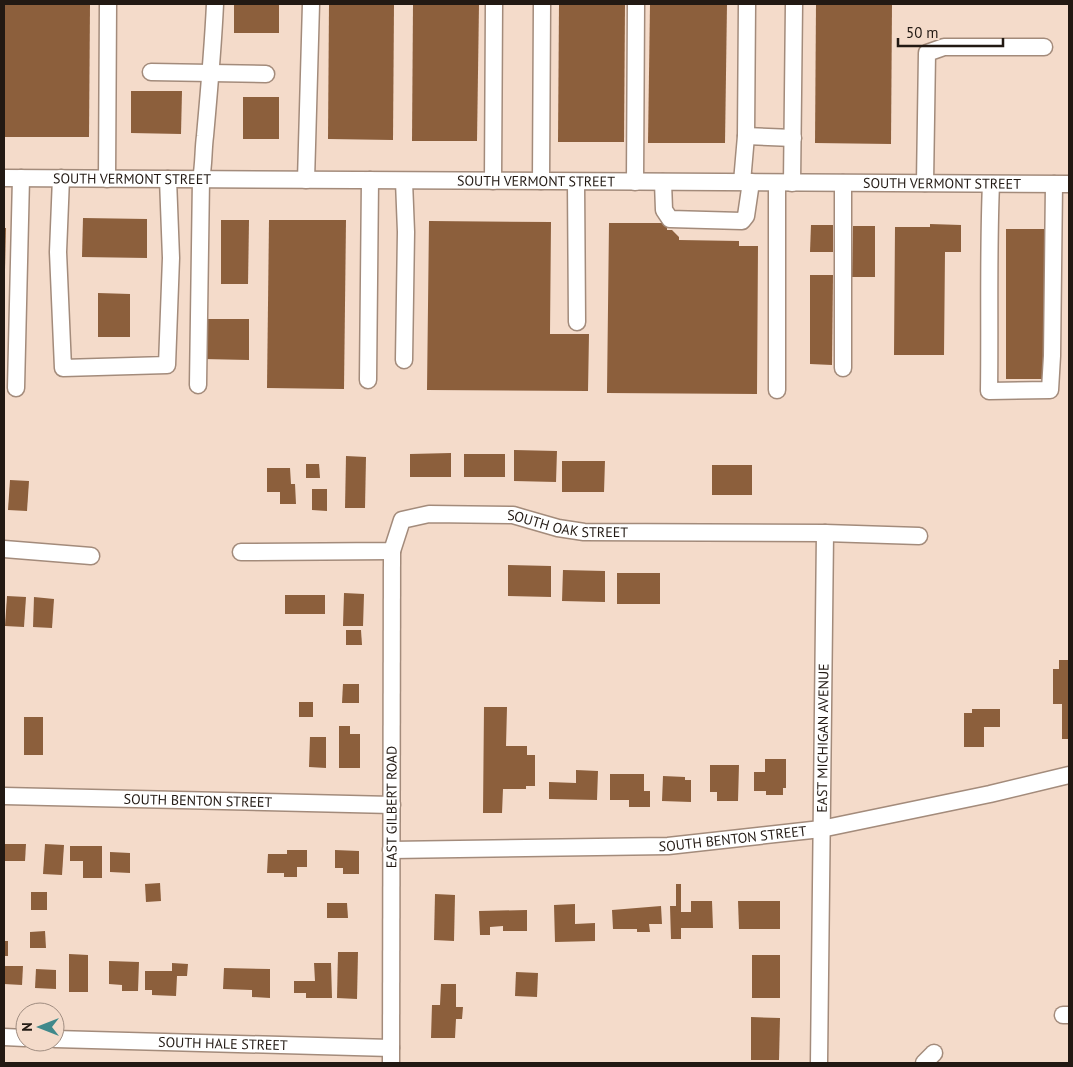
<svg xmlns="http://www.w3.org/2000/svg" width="1073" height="1067" font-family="'PT Sans',sans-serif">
<rect width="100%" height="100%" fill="#f4dbca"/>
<g fill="#8c5f3c">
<polygon points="4,4 90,4 89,137 4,137"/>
<rect x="234" y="4" width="45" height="29"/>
<polygon points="329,4 394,4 393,140 328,139"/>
<polygon points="413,4 479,4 477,141 412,141"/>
<polygon points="559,4 625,4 624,142 558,142"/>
<polygon points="650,4 727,4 725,143 648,143"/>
<polygon points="816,4 892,4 891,144 815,143"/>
<polygon points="131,91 182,91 181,134 131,133"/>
<rect x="243" y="97" width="36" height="42"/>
<polygon points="83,218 147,219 147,258 82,257"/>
<polygon points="221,220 249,220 248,284 221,284"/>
<polygon points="269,220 346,220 344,389 267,388"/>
<polygon points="429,221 551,222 550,334 589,334 588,391 427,390"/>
<polygon points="609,223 667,223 667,230 672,230 679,237 679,240 739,241 739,246 758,246 757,394 607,393"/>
<polygon points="930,224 961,225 961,252 945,252 944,355 894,355 895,227 930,227"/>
<polygon points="811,225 833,225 833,252 810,252"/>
<polygon points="853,226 875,226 875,277 852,277"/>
<polygon points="4,228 6,228 5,270 4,270"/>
<polygon points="1006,229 1048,229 1047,379 1006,379"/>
<polygon points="810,275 833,275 832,365 810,364"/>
<polygon points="98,293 130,294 130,337 98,337"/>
<polygon points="204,319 249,319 249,360 203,359"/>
<polygon points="514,450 557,451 556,482 514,481"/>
<polygon points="451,453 451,477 410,477 410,454"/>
<rect x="464" y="454" width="41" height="23"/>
<polygon points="346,456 366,457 365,508 345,508"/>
<polygon points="562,461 605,461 604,492 562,492"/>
<polygon points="306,464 319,464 320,478 306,478"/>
<rect x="712" y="465" width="40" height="30"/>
<polygon points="267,468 290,468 291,484 295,484 296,504 280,504 280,492 267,492"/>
<polygon points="10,480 29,481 27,511 8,510"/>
<polygon points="312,489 327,489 327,511 312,510"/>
<polygon points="508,565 551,566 551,597 508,596"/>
<polygon points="563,570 605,571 605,602 562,601"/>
<rect x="617" y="573" width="43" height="31"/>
<polygon points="344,593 364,594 363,626 343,626"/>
<rect x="285" y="595" width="40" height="19"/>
<polygon points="7,596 26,597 24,627 5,626"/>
<polygon points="34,597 54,599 52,628 33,627"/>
<polygon points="346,630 361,630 362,645 346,645"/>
<polygon points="1059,660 1069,660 1069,739 1062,739 1062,704 1053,704 1053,669 1059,669"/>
<polygon points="343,684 359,684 359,703 342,703"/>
<rect x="299" y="702" width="14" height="15"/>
<polygon points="484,707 507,707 506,746 527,746 527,755 535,755 535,786 526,786 526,789 503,789 502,813 483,813"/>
<polygon points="972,709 1000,709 1000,727 984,727 984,747 964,747 964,713 972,713"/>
<rect x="24" y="717" width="19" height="38"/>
<polygon points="339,726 350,726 350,734 360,734 360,768 339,768"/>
<polygon points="310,737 326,737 326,768 309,767"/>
<polygon points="765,759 786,759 786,788 783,788 783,795 766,795 766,791 754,791 754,772 765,772"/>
<polygon points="710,765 739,765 738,801 717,801 717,792 710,792"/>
<polygon points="576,770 598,771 597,800 549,799 549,782 576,783"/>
<polygon points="610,774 644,774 644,791 650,791 650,807 629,807 629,800 610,800"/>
<polygon points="663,776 685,777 685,780 691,780 691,802 662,801"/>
<polygon points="4,844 26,844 25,861 4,861"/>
<polygon points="45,844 64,845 62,875 43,874"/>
<polygon points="70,846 102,846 102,878 83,878 83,861 70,861"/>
<polygon points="287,850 307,850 307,867 297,867 297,877 284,877 284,873 267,873 268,854 287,854"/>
<polygon points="335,850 359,851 359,874 343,874 343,868 335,868"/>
<polygon points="110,852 130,853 130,873 110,872"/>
<polygon points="160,883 161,901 146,902 145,884"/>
<polygon points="676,884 681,884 681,912 691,912 691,901 712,901 713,928 681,928 681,939 671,939 670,906 676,906"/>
<rect x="31" y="892" width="16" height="18"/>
<polygon points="435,894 455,895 454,941 434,940"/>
<polygon points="738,901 780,901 780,929 739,929"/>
<polygon points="327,903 347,903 348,918 327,918"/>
<polygon points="575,904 575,924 595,923 595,941 555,942 554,905"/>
<polygon points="661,906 662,924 649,924 650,932 637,932 637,929 613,929 612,910"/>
<polygon points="527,910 527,931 503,931 503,926 490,927 490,935 480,935 479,911"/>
<polygon points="45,931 46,948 30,948 30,932"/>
<rect x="4" y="941" width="4" height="15"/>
<polygon points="338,952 358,952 357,999 337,998"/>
<polygon points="69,954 88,955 88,992 69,992"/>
<rect x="752" y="955" width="28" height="43"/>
<polygon points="109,961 139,962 138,991 122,991 122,985 109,984"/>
<polygon points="172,963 188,964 187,976 177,976 176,996 152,995 152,990 145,990 145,971 172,971"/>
<polygon points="314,963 331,963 332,998 306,998 306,993 294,993 294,981 315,981"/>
<polygon points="4,966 23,966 22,985 4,984"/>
<polygon points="224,968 270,969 270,998 252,997 252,990 223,989"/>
<polygon points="36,969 56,970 56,989 35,988"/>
<polygon points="516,972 538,973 537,997 515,996"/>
<polygon points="441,984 456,984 456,1007 463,1007 462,1019 456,1019 455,1038 431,1038 432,1005 440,1005"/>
<polygon points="751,1017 780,1018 779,1060 751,1060"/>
</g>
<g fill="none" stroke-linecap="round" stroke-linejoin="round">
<g stroke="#a38b7b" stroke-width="19">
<g id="minor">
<polyline points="151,72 266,74"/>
<polyline points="746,136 793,138"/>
<path id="s1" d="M4,178L1069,184"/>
<polyline points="61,178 58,252 63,368 167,365 171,258 168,179"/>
<polyline points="107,179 108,4"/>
<polyline points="306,180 311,4"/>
<polyline points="493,181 494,4"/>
<polyline points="541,181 542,4"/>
<polyline points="576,182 577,322"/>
<polyline points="635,182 636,4"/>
<polyline points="663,182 664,210 670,219 742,221 746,216 751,182"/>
<polyline points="742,182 746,136 747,4"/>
<polyline points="777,183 777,390"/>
<polyline points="792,183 794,4"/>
<polyline points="843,183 843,368"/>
<polyline points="925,183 927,53 944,47 1044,47"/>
<path d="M991,184C988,253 990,322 989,391L1050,390L1052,356L1054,184"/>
<polyline points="404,360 406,232 404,181"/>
<polyline points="368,380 370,180"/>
<path d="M198,385L201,179C204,164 203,151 205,136C209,92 213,48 215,4"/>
<polyline points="16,388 21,178"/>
<polyline points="4,549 91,556"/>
<path id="s2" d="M241,552L392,551L402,520L429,514L513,515L558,528L584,532L825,533L919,536"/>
<path id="s3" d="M4,796L392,805"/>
<path id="s4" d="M391,850L668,846L821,829L990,794L1069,775"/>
<polyline points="1063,1015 1069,1015"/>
<polyline points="4,1037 25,1038"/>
<path id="s5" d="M55,1039L391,1048"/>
<path id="s6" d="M391,1063L392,551"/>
<path id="s7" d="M819,1063L825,533"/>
<polyline points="924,1063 934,1053"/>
</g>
</g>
<use href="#minor" stroke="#fff" stroke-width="16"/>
</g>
<g text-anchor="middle" stroke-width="4" stroke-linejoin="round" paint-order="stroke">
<g font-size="14" fill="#221913" stroke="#f4dbca">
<text dy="5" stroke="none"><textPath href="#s1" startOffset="128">SOUTH VERMONT STREET</textPath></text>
<text dy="5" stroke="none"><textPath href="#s1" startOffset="532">SOUTH VERMONT STREET</textPath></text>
<text dy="5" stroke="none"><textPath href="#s1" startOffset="938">SOUTH VERMONT STREET</textPath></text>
<text dy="5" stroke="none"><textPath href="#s2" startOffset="351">SOUTH OAK STREET</textPath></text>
<text dy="5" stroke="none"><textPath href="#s7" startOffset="325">EAST MICHIGAN AVENUE</textPath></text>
<text dy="5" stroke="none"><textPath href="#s3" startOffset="194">SOUTH BENTON STREET</textPath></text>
<text dy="5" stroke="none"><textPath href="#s6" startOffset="256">EAST GILBERT ROAD</textPath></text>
<text dy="5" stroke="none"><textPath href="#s4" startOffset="342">SOUTH BENTON STREET</textPath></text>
<text dy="5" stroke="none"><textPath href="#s5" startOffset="168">SOUTH HALE STREET</textPath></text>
</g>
</g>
<rect width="1073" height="1067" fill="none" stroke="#221913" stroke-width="10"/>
<g transform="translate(40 1027) rotate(270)"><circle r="24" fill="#f4dbca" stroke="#a08d81"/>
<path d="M0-4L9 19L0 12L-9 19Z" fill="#40898b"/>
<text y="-8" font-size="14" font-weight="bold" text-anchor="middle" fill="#221913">N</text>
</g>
<path d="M898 38v8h105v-8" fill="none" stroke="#221913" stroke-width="2.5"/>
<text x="906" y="38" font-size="15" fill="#221913" stroke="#f4dbca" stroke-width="4" paint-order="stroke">50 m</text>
</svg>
